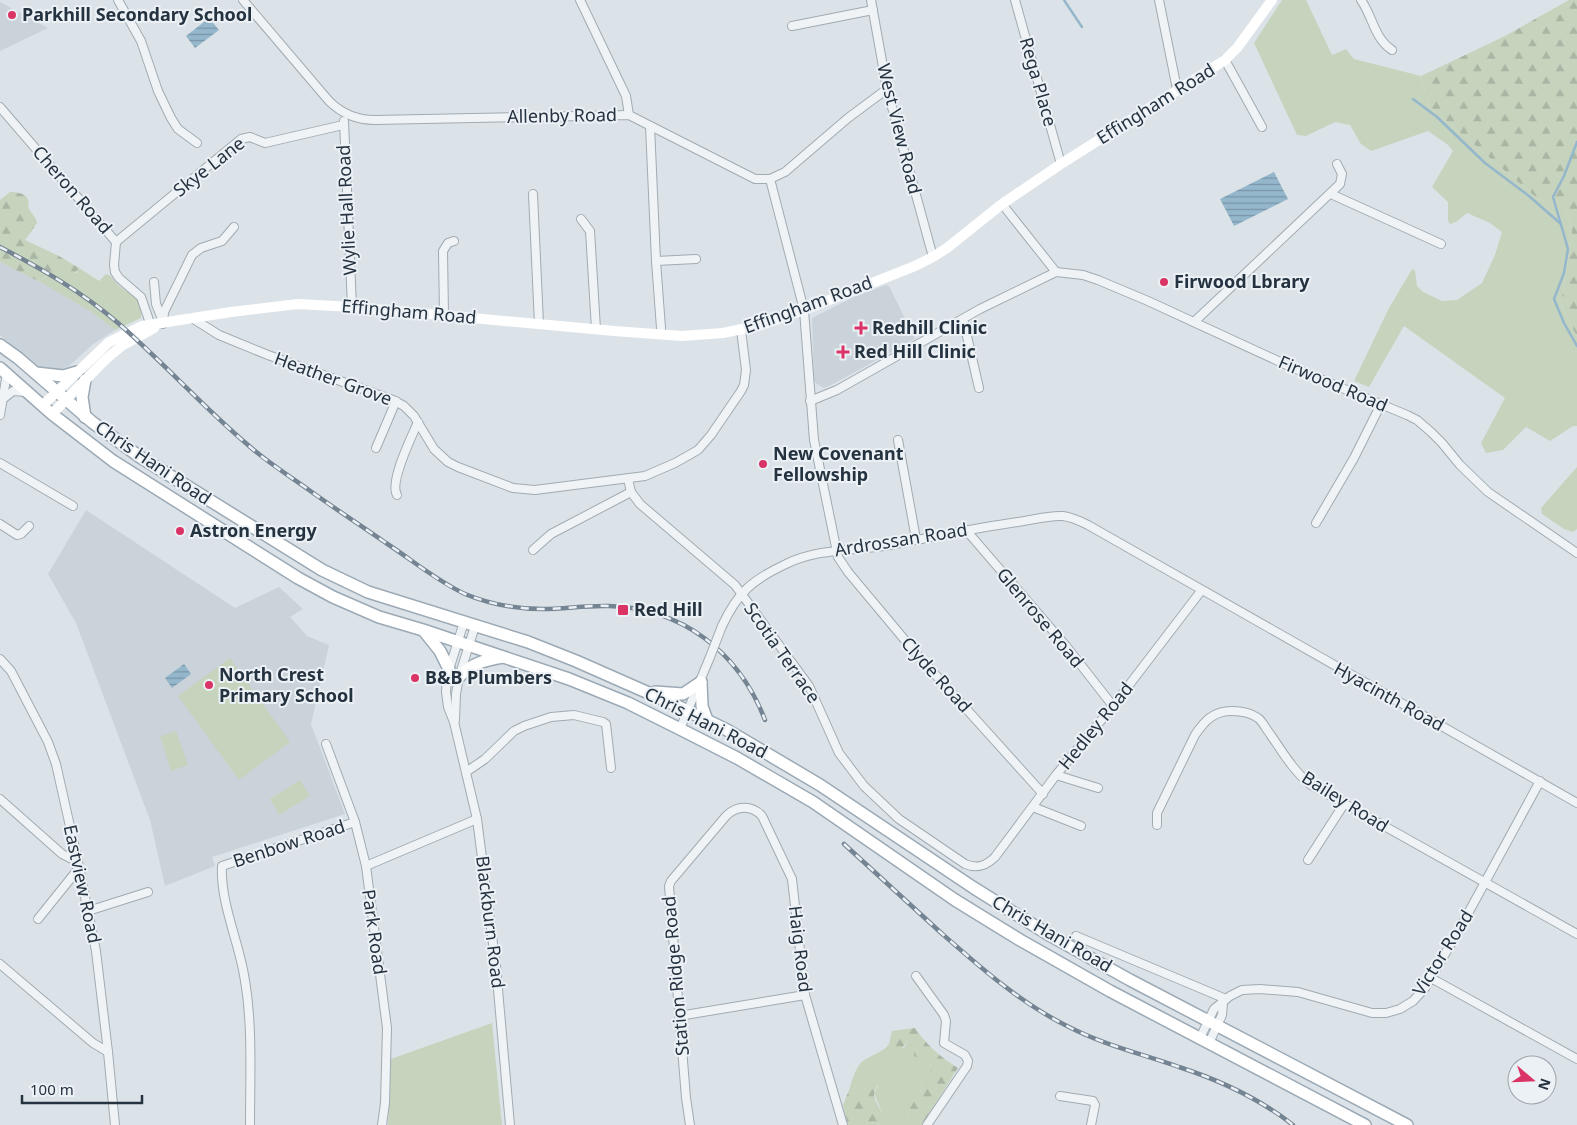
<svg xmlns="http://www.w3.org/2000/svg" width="1577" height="1125" font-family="'Noto Sans',sans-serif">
<defs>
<pattern id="forest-firs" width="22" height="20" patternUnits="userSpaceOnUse" patternTransform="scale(1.25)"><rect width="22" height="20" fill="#c6d3bd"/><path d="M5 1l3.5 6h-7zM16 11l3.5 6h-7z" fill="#aab6a4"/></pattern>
<pattern id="water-rules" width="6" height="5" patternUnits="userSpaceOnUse" patternTransform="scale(1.25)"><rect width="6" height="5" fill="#94b7cc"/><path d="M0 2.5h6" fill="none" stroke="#7995a7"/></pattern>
</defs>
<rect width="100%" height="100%" fill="#dce3e8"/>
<g fill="#cad2da">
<polygon points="0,2 48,28 0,51"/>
<polygon points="0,262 46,285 90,311 115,330 92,345 69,366 58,370 40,368 0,335"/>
<polygon points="886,285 889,286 915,339 833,384 824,388 817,384 814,380 812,318 856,296"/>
<polygon points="86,510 235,608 279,587 303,609 290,617 307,636 329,645 311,724 345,814 212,857 215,866 165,886 150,820 76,623 48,574"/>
</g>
<g fill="#c6d3bd">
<polygon points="1282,0 1306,0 1332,55 1346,49 1354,59 1421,76 1429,106 1538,199 1567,209 1572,232 1561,304 1577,337 1577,426 1573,426 1550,441 1526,427 1503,450 1486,453 1481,443 1505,398 1404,326 1369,387 1354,381 1389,308 1411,271 1413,269 1415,271 1417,286 1423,292 1442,301 1457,300 1482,283 1495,255 1502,232 1490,223 1467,213 1456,222 1450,224 1448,221 1448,202 1432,187 1453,151 1448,145 1428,131 1371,151 1361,144 1350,125 1335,122 1306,136 1297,135 1254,43"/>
<path d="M79,268L99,281L106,274L111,276L118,285L137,299L141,310V318L115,330L90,311L40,282C48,270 63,273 76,273Z"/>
<polygon points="1577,467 1577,529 1573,532 1564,529 1542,514 1541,508"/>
<polygon points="230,658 290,742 239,780 178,696"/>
<polygon points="176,731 188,765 171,771 160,736"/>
<polygon points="300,780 310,796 279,815 270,799"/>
<polygon points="492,1023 502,1125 388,1125 391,1059"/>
<path d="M912,1041L928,1062L931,1068L930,1073L923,1081L920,1092L910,1108L905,1125H877L885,1120L874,1093L878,1086L868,1076L861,1086L849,1090C852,1082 854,1071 860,1064C867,1055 881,1055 889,1044L892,1049L904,1048L907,1042Z"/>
</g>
<g fill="url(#forest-firs)">
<polygon points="1569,0 1577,0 1577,337 1561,304 1572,232 1567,209 1538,199 1429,106 1421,76 1505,36"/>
<path d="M10,192C17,192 26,193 28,200C30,205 27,204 29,209C32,214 36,217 37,223L25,240L59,256L79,268C70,283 52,264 40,282L0,262V200Z"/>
<path d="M915,1028C927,1045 940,1057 958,1068L922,1125H905L910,1108L920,1092L923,1081L930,1073L931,1068L928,1062L914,1056V1045L912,1041L907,1042L899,1052L892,1049L889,1044L892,1031Z"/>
<path d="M871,1075L877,1078L879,1081C878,1085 875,1089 874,1093C873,1100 883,1112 885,1120L877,1125H848L843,1105L849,1090L861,1086L868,1076Z"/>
</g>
<g fill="url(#water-rules)">
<polygon points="209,18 219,30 195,48 186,36"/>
<polygon points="1274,172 1288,199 1234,226 1220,199"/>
<polygon points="184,664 191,674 172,688 165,678"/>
</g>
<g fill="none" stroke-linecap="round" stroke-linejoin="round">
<g stroke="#94b7cc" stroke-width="2.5">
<polyline points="1064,0 1082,27"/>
<polyline points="1413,99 1437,117 1485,163 1529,196 1561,224"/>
<polyline points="1577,142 1564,176 1553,197 1568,249 1564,273 1554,299 1564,323 1577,346"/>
</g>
<g stroke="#a1abb2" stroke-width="10">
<g id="street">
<polyline points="118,0 141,41 158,91 171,118 178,129 197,143"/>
<path d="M243,0L329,101C342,114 357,120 375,120L629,115L755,179H770L785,172L848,118L887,89"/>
<polyline points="580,0 626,96 629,115"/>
<polyline points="871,0 887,89 933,257"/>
<polyline points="1015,0 1061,164"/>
<polyline points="1159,0 1177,89"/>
<path d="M1361,0C1373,17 1374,38 1392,50"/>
<polyline points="792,26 873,10"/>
<polyline points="1225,60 1262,127"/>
<polyline points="0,107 116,242 114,265 115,272 119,278 141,297 152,329"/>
<polyline points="344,121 352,307"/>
<polyline points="650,126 656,261 661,328"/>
<polyline points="770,179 804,310 814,440 838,557 848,572 914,651 1043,794"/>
<polyline points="533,194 539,324"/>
<polyline points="1331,194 1441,244"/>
<polyline points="1002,204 1056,272"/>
<polyline points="581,219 590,231 596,329"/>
<polyline points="116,242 241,139 250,137 265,143 343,125"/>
<polyline points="656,261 696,259"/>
<polyline points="154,282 156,304 162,319"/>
<polyline points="444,315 443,251 448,243 454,241"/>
<polyline points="192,318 219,335 268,355 393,400 404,406 414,416 434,449 448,462 458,467 513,488 535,490 645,476 675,463 698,450 711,435 741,391 744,385 746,370 741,330"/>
<polyline points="963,319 979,388"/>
<polyline points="1194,322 1340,184 1342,174 1337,164"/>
<polyline points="163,324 164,312 192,255 201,248 222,241 234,227"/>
<polyline points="3,399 13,391 25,392"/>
<polyline points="810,401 837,390 980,309 1056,272 1083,275 1098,280 1148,301 1289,366 1407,415 1417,420 1431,432 1442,443 1460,465 1488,492 1577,553"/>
<polyline points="0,415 7,373"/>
<polyline points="898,440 916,539"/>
<polyline points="376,448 396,401"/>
<polyline points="0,463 73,506"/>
<path d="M628,479L631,492L640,504L735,585L809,686L839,753L864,786L899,819L965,864C977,869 986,866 995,857L1056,775L1113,706L1201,591"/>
<path d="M397,495C389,482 412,436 418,422"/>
<polyline points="1316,523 1354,458 1381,404"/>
<polyline points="0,524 17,535 21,534 29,526"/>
<polyline points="966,530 1066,646 1113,706"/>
<polyline points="533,550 551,534 631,492"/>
<polyline points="464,622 447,676 446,692 448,707 454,722 477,819 496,967 510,1125"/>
<path d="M722,626C738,592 752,580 786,564C818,548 855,551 890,545C933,537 975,528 1018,522C1032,520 1049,515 1063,516C1072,517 1080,521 1088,525L1577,803"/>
<polyline points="0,659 11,671 48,742 56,764 78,862 96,951 108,1052 115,1125"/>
<polyline points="455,720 456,694 459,677 475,626"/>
<polyline points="680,729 710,657"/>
<polyline points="326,744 355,822 366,866 387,1028 385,1103 382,1125"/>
<polyline points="466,772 485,759 514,731 524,726 551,717 574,715 603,722 606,724 611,768"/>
<polyline points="1056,775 1098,788"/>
<polyline points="0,799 62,854 78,862"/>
<polyline points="1033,807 1081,826"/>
<path d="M1157,825V813L1195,735C1205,720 1214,711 1232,711C1241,711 1251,713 1258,718C1263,722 1266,729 1270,734C1282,751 1294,772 1311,785L1577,934"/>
<polyline points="1308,860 1344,804"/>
<polyline points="366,866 477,819"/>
<polyline points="88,911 148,892"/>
<polyline points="38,919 79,868"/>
<polyline points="1076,936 1226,999"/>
<polyline points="0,964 93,1043 108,1052"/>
<polyline points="916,976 944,1015 946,1021 944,1043 965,1055 968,1061 967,1066 927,1125"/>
<polyline points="1431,978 1577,1059"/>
<polyline points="679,1016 805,995"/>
<polyline points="1200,1038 1214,1009 1230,996 1242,990 1260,989 1298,992 1372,1013 1386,1013 1400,1009 1413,1001 1425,988 1459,930 1540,781"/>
<polyline points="1209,1043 1222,1015 1223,1003"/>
<polyline points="1060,1096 1093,1101 1095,1105 1091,1125"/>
<path d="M250,1125C250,1076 253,1023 244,975C238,940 220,901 222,866L355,822"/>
<path d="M690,1125L686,1098L669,886L671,881L726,816C737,805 752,805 762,816L792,879L805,995L843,1125"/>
</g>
</g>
<g stroke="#9ba9b5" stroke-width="14">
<g id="primary">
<polyline points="0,345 18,358 92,422 140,457 322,570 368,592 528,642 576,661 669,702 727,730 820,785 974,888 1051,936 1130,980 1407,1125"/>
<polyline points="0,368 52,414 113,461 298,578 333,597 379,617 423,630 569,679 628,703 680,729 737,758 813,802 955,900 1020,940 1110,991 1365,1125"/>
<polyline points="36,373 63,376 77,372"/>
<polyline points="85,380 82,397 85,417"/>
<polyline points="424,631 440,651 449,669"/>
<path d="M459,677C472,663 485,660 503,657"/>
<polyline points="701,682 702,706 707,720"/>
<polyline points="655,692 683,694 701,682"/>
</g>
</g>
<use href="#street" stroke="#eff3f6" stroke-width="8"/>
<g stroke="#fff" stroke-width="10">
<polyline points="43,405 109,342 142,326 231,312 298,304 352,307 614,331 682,336 723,333 761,325 804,310 915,266 933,257 947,248 1002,204 1061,164 1225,60 1237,48 1272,0"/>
<polyline points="52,414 106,359 123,345 154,328"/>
</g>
<use href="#primary" stroke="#fff" stroke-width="11"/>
<g stroke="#748493" stroke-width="4.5">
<g id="rail">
<path d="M0,247C42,269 82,292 118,323C163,362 203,407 248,445C267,462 288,475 309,490C334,508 360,525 386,543C412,560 437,581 465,594C489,604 517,609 543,609C565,609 587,605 609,606C682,608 739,652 765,720"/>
<path d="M844,844C876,873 907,902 939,931C980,967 1020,1003 1069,1027C1104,1045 1142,1054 1179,1067C1219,1080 1260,1099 1293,1125"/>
</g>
</g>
<use href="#rail" stroke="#ecf1f6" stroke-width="2.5" stroke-dasharray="8" stroke-linecap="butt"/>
<g stroke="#a1abb2" stroke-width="10" stroke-linecap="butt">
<polyline id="street-bridge" points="710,657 722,626"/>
</g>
<use href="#street-bridge" stroke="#eff3f6" stroke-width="8"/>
</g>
<g fill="#da3466" stroke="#ecf1f6" stroke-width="2">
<circle cx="12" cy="15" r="5"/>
<circle cx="1164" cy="282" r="5"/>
<path d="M858.5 320.5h5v5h5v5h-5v5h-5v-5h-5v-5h5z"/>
<path d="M840.5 344.5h5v5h5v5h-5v5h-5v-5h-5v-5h5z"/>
<circle cx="763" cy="464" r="5"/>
<circle cx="180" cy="531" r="5"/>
<rect x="617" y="604" width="12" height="12" rx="2.5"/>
<circle cx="415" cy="678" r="5"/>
<circle cx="209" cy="685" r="5"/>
</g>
<g text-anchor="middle" stroke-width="4" stroke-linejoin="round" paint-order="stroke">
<g font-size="18" font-weight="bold" fill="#253340" stroke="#ecf1f6" text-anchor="start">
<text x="22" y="21">Parkhill Secondary School</text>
<text x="1174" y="288">Firwood Lbrary</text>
<text x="872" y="334">Redhill Clinic</text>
<text x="854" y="358">Red Hill Clinic</text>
<text x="773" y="460">New Covenant<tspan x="773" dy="21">Fellowship</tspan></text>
<text x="190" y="537">Astron Energy</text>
<text x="634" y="616">Red Hill</text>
<text x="219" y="681">North Crest<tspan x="219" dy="21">Primary School</tspan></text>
<text x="425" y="684">B&amp;B Plumbers</text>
</g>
<g font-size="18" fill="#253340" stroke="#ecf1f6">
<text transform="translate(1038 82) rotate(74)" y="6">Rega Place</text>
<text transform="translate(1156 104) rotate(-32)" y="6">Effingham Road</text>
<text transform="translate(562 116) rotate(-1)" y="6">Allenby Road</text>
<text transform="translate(899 129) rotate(76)" y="6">West View Road</text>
<text transform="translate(209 167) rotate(-38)" y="6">Skye Lane</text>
<text transform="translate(72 190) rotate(49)" y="6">Cheron Road</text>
<text transform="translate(347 210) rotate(-93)" y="6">Wylie Hall Road</text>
<text transform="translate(808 305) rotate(-20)" y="6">Effingham Road</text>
<text transform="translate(409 312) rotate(5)" y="6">Effingham Road</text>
<text transform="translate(333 379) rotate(20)" y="6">Heather Grove</text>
<text transform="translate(1333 384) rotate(23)" y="6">Firwood Road</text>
<text transform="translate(153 463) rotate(34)" y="6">Chris Hani Road</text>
<text transform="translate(901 540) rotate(-9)" y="6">Ardrossan Road</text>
<text transform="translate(1040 618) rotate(50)" y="6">Glenrose Road</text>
<text transform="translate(782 653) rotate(55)" y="6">Scotia Terrace</text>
<text transform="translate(936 675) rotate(48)" y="6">Clyde Road</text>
<text transform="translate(1389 697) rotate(29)" y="6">Hyacinth Road</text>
<text transform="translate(706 723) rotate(27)" y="6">Chris Hani Road</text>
<text transform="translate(1096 726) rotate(-51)" y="6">Hedley Road</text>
<text transform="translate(1345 802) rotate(32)" y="6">Bailey Road</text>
<text transform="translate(289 844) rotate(-18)" y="6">Benbow Road</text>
<text transform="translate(82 884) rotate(78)" y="6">Eastview Road</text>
<text transform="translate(490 922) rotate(83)" y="6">Blackburn Road</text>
<text transform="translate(374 932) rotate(82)" y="6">Park Road</text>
<text transform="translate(1052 934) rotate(30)" y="6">Chris Hani Road</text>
<text transform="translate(800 949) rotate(83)" y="6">Haig Road</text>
<text transform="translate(1443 953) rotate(-58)" y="6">Victor Road</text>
<text transform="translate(676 976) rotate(-95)" y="6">Station Ridge Road</text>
</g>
</g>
<g transform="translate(1532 1080) rotate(109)"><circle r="24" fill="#ecf1f6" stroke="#9ca5ad"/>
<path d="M0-4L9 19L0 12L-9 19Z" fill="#da3466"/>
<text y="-8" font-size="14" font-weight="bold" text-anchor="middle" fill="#253340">N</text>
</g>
<path d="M22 1095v8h120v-8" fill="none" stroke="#253340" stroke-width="2.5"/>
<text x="30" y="1095" font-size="15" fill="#253340" stroke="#ecf1f6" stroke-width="4" paint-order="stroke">100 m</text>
</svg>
